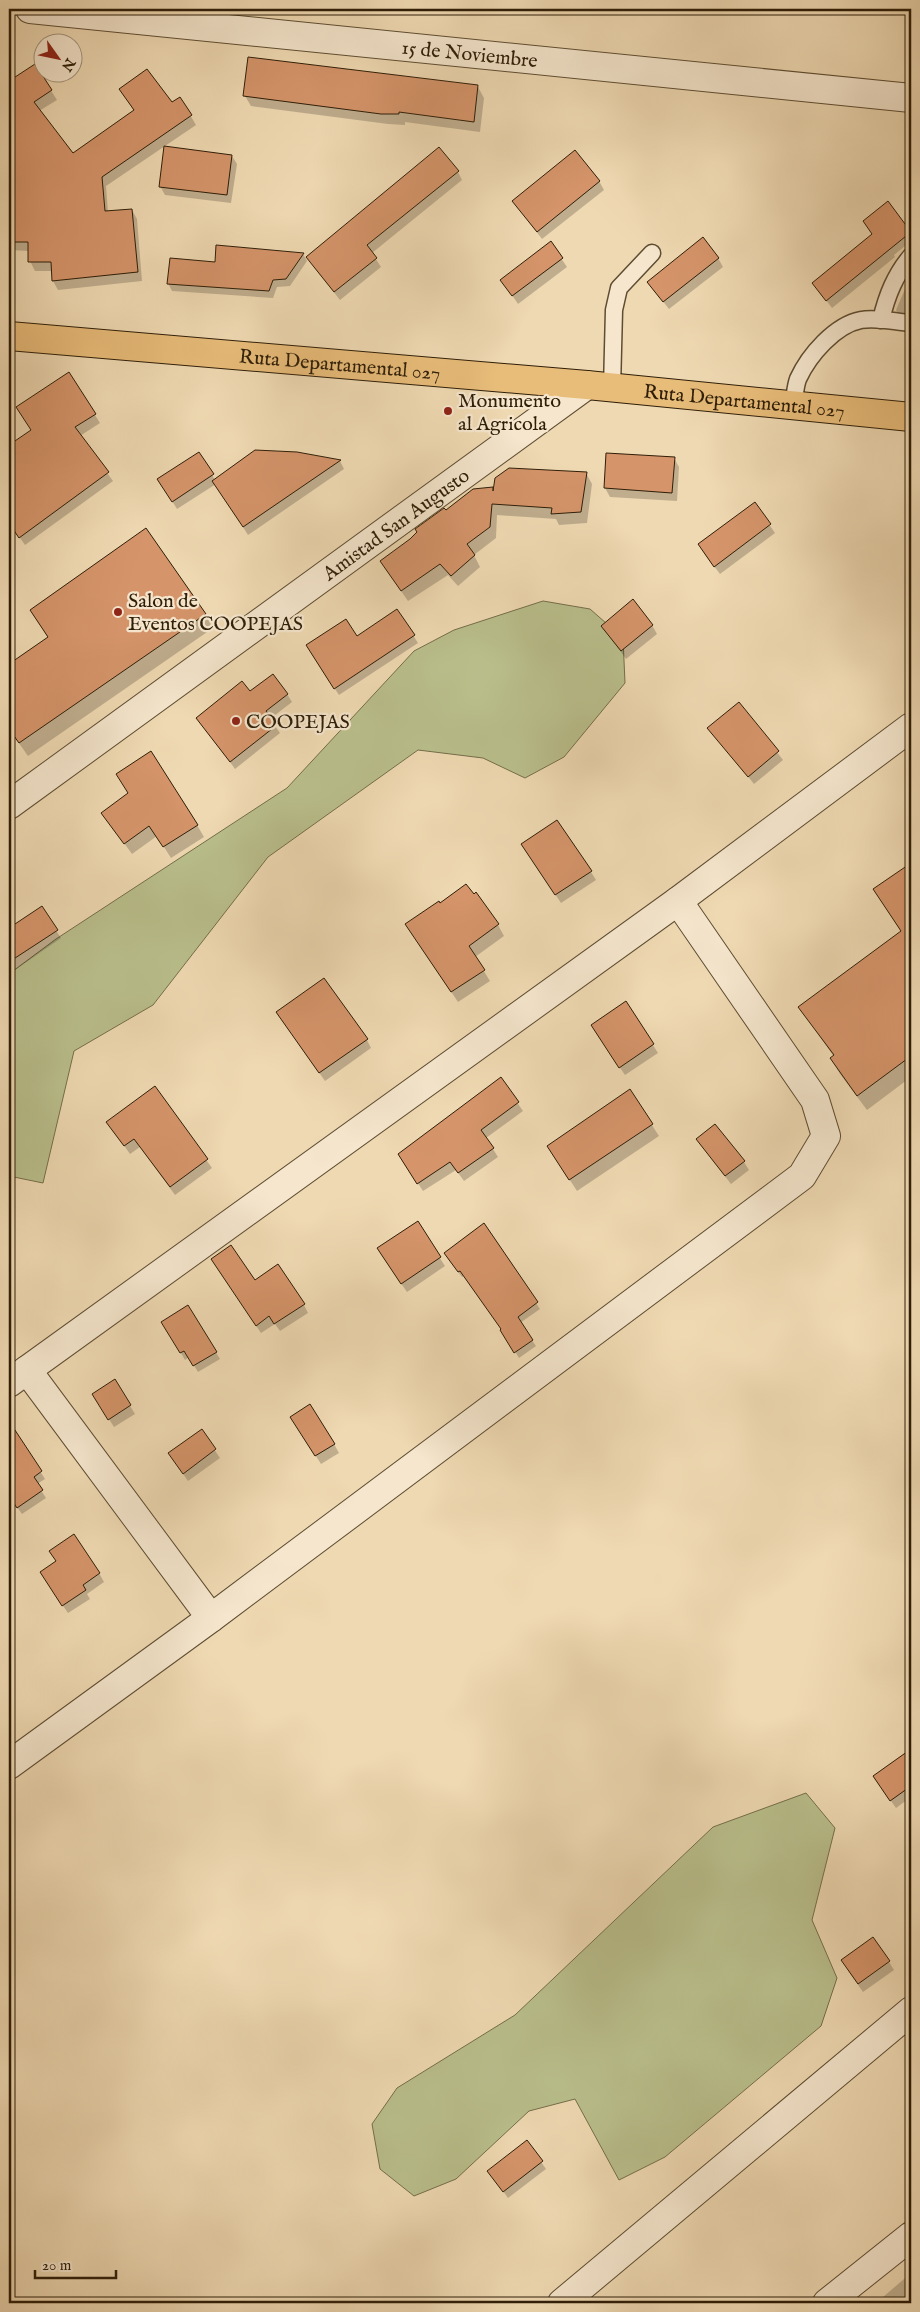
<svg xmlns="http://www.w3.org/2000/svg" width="920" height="2312" font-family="'IM FELL English',serif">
<rect width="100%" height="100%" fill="#efd9b2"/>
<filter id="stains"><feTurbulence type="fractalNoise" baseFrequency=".004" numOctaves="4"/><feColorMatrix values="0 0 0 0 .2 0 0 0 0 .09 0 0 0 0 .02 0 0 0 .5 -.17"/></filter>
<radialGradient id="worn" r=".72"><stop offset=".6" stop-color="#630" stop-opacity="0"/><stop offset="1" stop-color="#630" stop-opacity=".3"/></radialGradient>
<g fill="#b9bf8c" stroke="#746e4a">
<polygon points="543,601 590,609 623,638 625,683 564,757 525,778 483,758 418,750 268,857 153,1005 74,1051 43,1183 9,1176 9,974 56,939 287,788 414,651 454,630"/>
<polygon points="806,1793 835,1828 812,1920 837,1978 821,2026 665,2157 619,2180 575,2099 529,2111 456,2179 414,2196 380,2169 372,2124 397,2088 515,2015 713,1827"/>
</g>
<g fill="#0003">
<polygon points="543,9 658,9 545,12"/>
<polygon points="35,65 57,100 39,111 72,155 134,111 121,90 171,104 180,98 196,125 106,186 108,212 132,210 137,219 142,281 58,290 53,281 53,271 35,271 30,261 30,251 9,250 9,83"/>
<polygon points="478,87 484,98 480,132 405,122 405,125 388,124 251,106 245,96"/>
<polygon points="232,156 237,164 231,203 165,195 160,186"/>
<polygon points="458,172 462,180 372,253 381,267 340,300 313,266"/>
<polygon points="599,181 604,190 542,239 513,201"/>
<polygon points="864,222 910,230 911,241 894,255 895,257 832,308 819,291 873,235"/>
<polygon points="551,243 567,267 518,304 502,280"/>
<polygon points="303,254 307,261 290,286 277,287 273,298 172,291 168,283 216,264"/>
<polygon points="718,258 723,267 669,309 654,290"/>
<polygon points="911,275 911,320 901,319 896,310"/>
<polygon points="69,374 100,423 80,436 113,481 25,545 9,522 9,446 32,430"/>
<polygon points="297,453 340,461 344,469 248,535 216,484 177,509 164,488 212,475 215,480"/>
<polygon points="607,454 674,458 679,467 677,501 610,497 605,488"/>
<polygon points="586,473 592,484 587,523 559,525 556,519 497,515 496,538 474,555 480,567 458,586 448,575 408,601 381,562 445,512 492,488 494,491"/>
<polygon points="755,504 775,533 720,574 704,553"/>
<polygon points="31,610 205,614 213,628 28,756 9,729 9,665 48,638"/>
<polygon points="397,610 418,643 339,695 311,653 356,638"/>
<polygon points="652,625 657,634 626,659 602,626"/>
<polygon points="250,693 287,694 292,702 270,719 280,733 235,769 198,718"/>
<polygon points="739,703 783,760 754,784 709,728"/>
<polygon points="103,814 197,825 204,837 171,858 157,836 132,854"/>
<polygon points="528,853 591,872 596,880 561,903"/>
<polygon points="911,865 911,1077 867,1110 840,1074 831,1059 834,1057 800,1008 901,932 875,890"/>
<polygon points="9,867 15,878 9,882"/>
<polygon points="41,908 61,938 12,972 9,967 9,930"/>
<polygon points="498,925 504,936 475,957 490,981 458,1002 413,935"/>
<polygon points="626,1003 658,1053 625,1075 597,1034"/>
<polygon points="282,1020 367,1040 371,1048 325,1081"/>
<polygon points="501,1079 523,1111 486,1138 498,1157 464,1181 456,1170 423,1191 404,1162"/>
<polygon points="155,1088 212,1168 175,1195 140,1147 130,1154 113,1130"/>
<polygon points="630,1091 659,1136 577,1191 555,1157"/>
<polygon points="697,1140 744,1162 749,1170 731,1184"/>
<polygon points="417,1223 445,1266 407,1292 383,1257"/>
<polygon points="484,1225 540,1309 520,1323 536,1346 519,1358 502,1330 464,1276 462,1277 448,1259"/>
<polygon points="218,1268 304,1305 308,1313 280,1331 275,1324 261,1333"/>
<polygon points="188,1307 220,1359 198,1372 189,1357 185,1360 163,1322"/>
<polygon points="114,1380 135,1414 114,1427 98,1402"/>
<polygon points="9,1414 15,1423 9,1428"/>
<polygon points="297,1426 334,1444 339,1453 321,1464"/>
<polygon points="201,1430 220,1458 188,1481 175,1462"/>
<polygon points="14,1431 45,1479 37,1484 46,1498 22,1514 9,1496 9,1435"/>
<polygon points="99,1573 104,1582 87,1594 90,1599 68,1613 46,1581"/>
<polygon points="910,1751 911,1797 896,1808 879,1784"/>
<polygon points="889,1962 894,1970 863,1992 847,1969"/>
<polygon points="527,2142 546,2169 508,2198 489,2172"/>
<polygon points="911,2273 911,2303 876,2303"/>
</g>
<g fill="#d5946a" stroke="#2e1e08">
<polygon points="248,57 478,85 474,122 399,112 399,114 381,114 243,96"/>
<polygon points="35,64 52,90 34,102 73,153 134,110 119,89 147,69 172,102 180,97 192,115 102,177 105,211 132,209 138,272 52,281 51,262 28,262 28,242 9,242 9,81"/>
<polygon points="164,146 232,155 227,195 159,187"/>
<polygon points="439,147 459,171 367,245 377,258 334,292 306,257"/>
<polygon points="575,150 600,181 537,232 512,201"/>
<polygon points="888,201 911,232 826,301 812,283 872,234 863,221"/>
<polygon points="703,237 719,258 663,302 647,282"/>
<polygon points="551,241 563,258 512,296 500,280"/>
<polygon points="216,245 304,253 286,279 273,280 269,291 167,284 170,258 215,262"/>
<polygon points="69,372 96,414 75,427 109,472 19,538 9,523 9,445 31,430 16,407"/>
<polygon points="255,450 297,452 341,460 243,527 212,481"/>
<polygon points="199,452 214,474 172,502 157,479"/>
<polygon points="606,453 675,457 672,493 604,488"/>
<polygon points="509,468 587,472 581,512 551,514 552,508 492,504 490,527 467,544 475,555 451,576 440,564 401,591 380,561 410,539 417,532 415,529 444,508 446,510 473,489 493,487 493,491 495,478"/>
<polygon points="755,502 771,524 714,567 698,544"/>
<polygon points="146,528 206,614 19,743 9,729 9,664 48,637 30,610"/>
<polygon points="633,599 653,625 621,651 601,626"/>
<polygon points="397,609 415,635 334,689 306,645 346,619 357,636"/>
<polygon points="273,674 288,694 266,711 277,725 230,762 196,718 242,681 250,691"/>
<polygon points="739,702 779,751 748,777 707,728"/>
<polygon points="151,751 198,825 163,847 149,826 124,844 101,813 128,793 116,774"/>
<polygon points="557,820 592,871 555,895 521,844"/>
<polygon points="911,863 911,1056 857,1096 830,1058 834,1055 798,1007 901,931 873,889"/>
<polygon points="466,884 474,894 476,892 499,924 469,946 485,970 451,992 405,924 439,901 440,903"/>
<polygon points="42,906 58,930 9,962 9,928"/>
<polygon points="324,978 368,1039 319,1073 276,1012"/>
<polygon points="626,1001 654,1044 619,1068 591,1025"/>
<polygon points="501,1077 519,1102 481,1130 494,1148 458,1173 450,1162 417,1184 398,1154"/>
<polygon points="155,1086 208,1159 170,1187 134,1139 124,1146 106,1122"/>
<polygon points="630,1089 653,1124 569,1180 547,1146"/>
<polygon points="715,1124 745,1161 725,1176 696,1139"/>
<polygon points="418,1221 441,1257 401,1284 377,1248"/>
<polygon points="484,1223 538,1302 518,1317 533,1340 514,1353 500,1330 501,1329 460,1271 458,1272 444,1253"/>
<polygon points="231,1245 255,1280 278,1264 305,1304 274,1324 269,1316 256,1326 211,1259"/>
<polygon points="188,1305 217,1352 193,1366 184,1351 180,1353 161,1322"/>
<polygon points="115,1379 131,1405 108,1420 92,1394"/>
<polygon points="310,1404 335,1444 315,1456 290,1417"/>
<polygon points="9,1421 42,1471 34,1477 43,1490 17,1508 9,1496"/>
<polygon points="202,1429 216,1449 183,1474 168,1453"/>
<polygon points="74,1534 100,1573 83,1585 86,1590 62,1606 40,1572 56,1561 49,1551"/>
<polygon points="911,1749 911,1786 890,1801 873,1776"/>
<polygon points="873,1937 890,1961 858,1984 841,1960"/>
<polygon points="527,2140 543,2161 503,2192 487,2171"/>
</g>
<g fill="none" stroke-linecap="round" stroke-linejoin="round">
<g stroke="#5e4d32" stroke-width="19">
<g id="service">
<path d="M881,320C887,295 895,275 911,256"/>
<polyline points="612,388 614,310 619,288 652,253"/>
<path d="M793,405C795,397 795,387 798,379C809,355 835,325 861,320C877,317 895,322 911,323"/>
</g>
</g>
<g stroke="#5e4d32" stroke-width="30">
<g id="minor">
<path id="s1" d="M9,805L587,385"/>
<polyline points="27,1370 211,1618"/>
<polyline points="9,1383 678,901 911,727"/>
<polyline points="9,1765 211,1618 802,1176 826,1136 815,1100 678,901"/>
<polyline points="562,2303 911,2011"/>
<polyline points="827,2303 911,2236"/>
</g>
</g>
<g stroke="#5e4d32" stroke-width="30">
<g id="tertiary">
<path id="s2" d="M30,9L911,98"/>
</g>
</g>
<g stroke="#2e1e08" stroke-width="30">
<g id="primary">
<path id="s3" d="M9,336L587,385L911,417"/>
</g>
</g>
<use href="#service" stroke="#f5e6cd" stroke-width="16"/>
<use href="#minor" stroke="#f5e6cd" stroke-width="28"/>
<use href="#tertiary" stroke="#f5e6cd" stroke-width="28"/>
<use href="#primary" stroke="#e8bc79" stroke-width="28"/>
</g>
<g fill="#8f2418" stroke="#f5e6cd" stroke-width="2">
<circle cx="448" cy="411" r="5"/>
<circle cx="118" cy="612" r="5"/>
<circle cx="236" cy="721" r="5"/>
</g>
<g text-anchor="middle" stroke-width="4.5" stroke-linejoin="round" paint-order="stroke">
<g font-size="20" fill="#2e1e08" stroke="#f5e6cd">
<text dy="7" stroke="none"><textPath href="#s2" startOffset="442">15 de Noviembre</textPath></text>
<text dy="7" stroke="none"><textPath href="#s3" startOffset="332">Ruta Departamental 027</textPath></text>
<text dy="7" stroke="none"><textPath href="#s3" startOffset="738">Ruta Departamental 027</textPath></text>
<text dy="7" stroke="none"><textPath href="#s1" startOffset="478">Amistad San Augusto</textPath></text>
</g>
<g font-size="20" fill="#2e1e08" stroke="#f5e6cd" text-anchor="start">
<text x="458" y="407">Monumento<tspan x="458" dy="23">al Agricola</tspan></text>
<text x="128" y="607">Salon de<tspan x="128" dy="23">Eventos COOPEJAS</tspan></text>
<text x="246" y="728">COOPEJAS</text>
</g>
</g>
<rect width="920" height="2312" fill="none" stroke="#efd9b2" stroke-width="30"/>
<rect x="10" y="10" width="900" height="2292" fill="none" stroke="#2e1e08" stroke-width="2.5"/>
<rect x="15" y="15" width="890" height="2282" fill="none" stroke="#2e1e08"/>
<g transform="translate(58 58) rotate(123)"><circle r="24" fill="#f5e6cd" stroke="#a5967e"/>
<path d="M0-4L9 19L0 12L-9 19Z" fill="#8f2418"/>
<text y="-8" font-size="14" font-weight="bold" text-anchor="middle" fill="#2e1e08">N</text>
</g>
<path d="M35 2270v8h81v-8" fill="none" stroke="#2e1e08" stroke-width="2.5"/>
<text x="42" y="2270" font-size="15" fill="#2e1e08" stroke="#f5e6cd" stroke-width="4" paint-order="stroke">20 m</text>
<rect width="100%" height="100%" filter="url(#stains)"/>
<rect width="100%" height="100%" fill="url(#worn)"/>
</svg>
